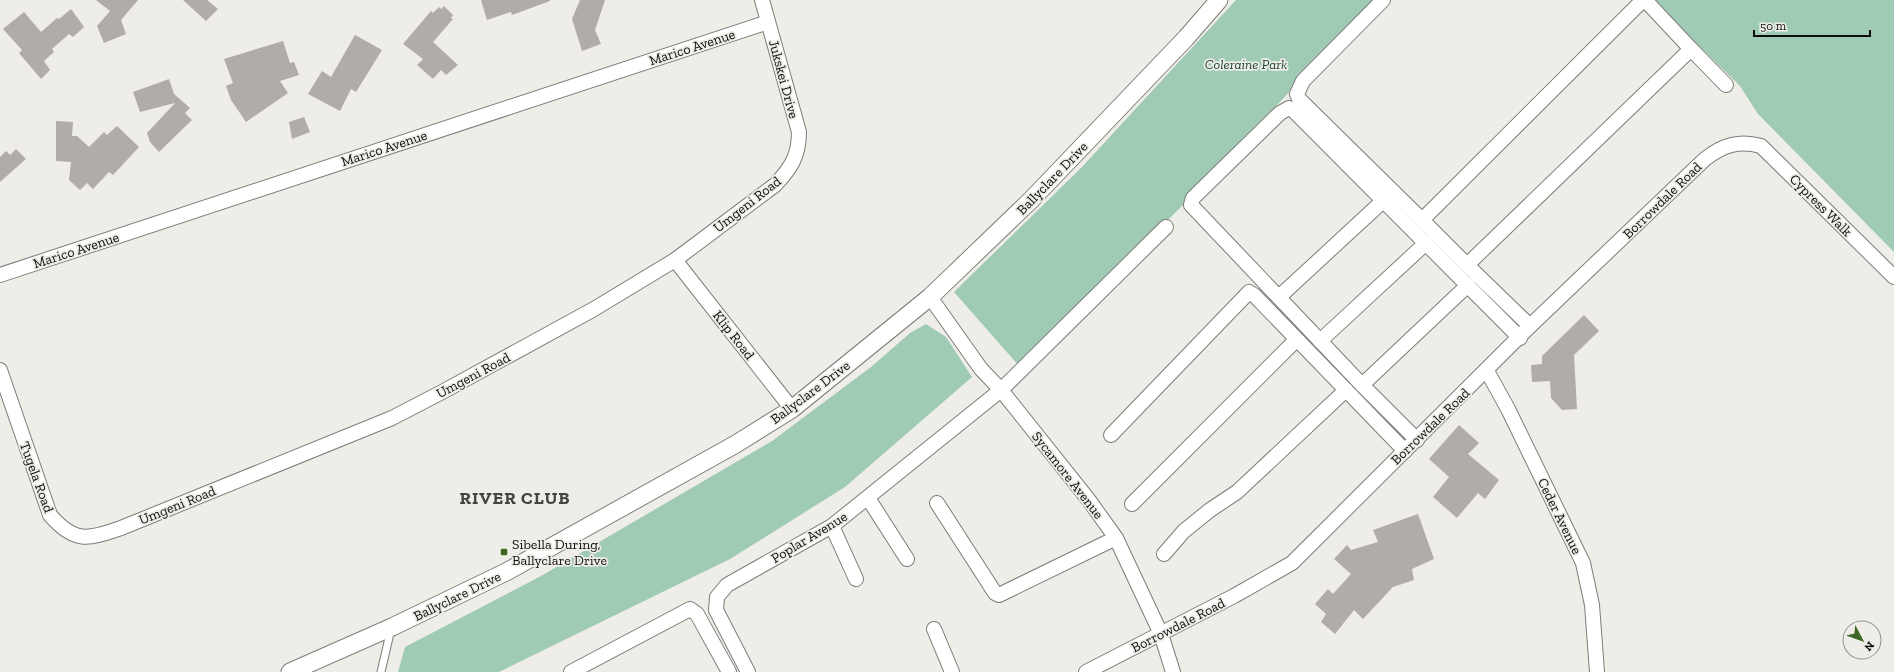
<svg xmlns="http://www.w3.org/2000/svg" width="1894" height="672" font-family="'Zilla Slab',serif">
<rect width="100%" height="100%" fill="#efede8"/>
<g fill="#9fcab3">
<polygon points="1236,0 1376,0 1178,210 1019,366 954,292 1082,167"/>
<polygon points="1652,0 1894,0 1894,252 1758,114 1740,86"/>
<polygon points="926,324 946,337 972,377 845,487 730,559 499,672 398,672 405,647 541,576 772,441 871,367 910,333"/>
</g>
<g fill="#b1aca9">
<polygon points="96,0 138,0 121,20 126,34 104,43 97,26 110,11"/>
<polygon points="183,0 207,0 218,9 206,21"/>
<polygon points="481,0 550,0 550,1 512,15 511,12 487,20"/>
<polygon points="580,0 605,0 595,30 601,44 582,51 572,19"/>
<polygon points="444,6 453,15 451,18 453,19 433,42 458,65 446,75 441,70 433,79 417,65 423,59 403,44 431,11 433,13 439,7 441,9"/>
<polygon points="71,9 84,27 73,37 69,34 52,49 54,52 44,61 50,70 41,79 19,53 22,50 3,29 24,12 41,32 57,18 59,19"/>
<polygon points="355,35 382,50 356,92 351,89 340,111 308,94 322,71 331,77"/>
<polygon points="283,41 290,63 294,62 299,75 280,81 288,93 246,122 231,100 226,86 233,83 224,59"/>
<polygon points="169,79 174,94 190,108 185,113 192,120 159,152 150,142 147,133 175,103 140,112 133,92"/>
<polygon points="304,117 310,132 292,139 289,122"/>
<polygon points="56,121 73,122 72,136 77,136 89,147 104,132 107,135 117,126 139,147 113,175 109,172 93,189 87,183 80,190 69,180 71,162 56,161"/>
<polygon points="16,149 26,159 0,182 0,157 6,151 10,155"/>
<polygon points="1584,315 1599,331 1574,355 1577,409 1562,410 1551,398 1550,381 1532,382 1531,365 1542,364 1542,356"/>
<polygon points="1459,425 1479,443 1468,454 1499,480 1485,499 1478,493 1457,518 1433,497 1449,477 1429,459"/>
<polygon points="1418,514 1434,559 1412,569 1414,580 1393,587 1363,619 1354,610 1335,634 1321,622 1326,614 1315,604 1328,589 1333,594 1351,574 1334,559 1347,545 1351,550 1378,542 1373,530"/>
</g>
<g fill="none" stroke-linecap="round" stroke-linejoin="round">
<g stroke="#7e7c78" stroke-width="9">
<polyline id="service" points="381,672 391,629"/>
</g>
<g stroke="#7e7c78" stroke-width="16">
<g id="minor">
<polyline points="1383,0 1303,81 1297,94 1299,99 1422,220"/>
<polyline points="1645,0 1691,49"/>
<polyline points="675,260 792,409"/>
<polyline points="1467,265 1422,220 1643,0"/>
<polyline points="0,275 768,22"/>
<polyline points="930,297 981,369 1001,390 1088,499 1116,538 1161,634 1173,672"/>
<polyline points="1279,297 1384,200"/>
<polyline points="1530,326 1467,265 1691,49 1726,85"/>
<polyline points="1320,341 1426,243"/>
<path d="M0,370L50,515C75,544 88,539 121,528L392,418L444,391L594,309L675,260L775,185C791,168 799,156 799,132L762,0"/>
<polyline points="1487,371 1508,409 1583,563 1592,605 1597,672"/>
<polyline points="1362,385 1468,285"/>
<polyline points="1111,435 1249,292 1254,295 1405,451"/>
<polyline points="1417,440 1362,385 1191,205 1193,198 1280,113 1289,108 1293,110 1520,338"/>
<polyline points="868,498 907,559"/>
<polyline points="937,503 995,593 999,595 1116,538"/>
<polyline points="1132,504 1296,340"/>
<polyline points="832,526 856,579"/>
<polyline points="1164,554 1184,531 1210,510 1237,492 1346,390"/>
<polyline points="934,629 952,672"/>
<polyline points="571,672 690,609 697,614 729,672"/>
<polyline points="748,672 716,610 717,597 727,585 832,526 1001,390 1166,227"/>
<path d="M1086,672L1234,596L1292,563L1530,326L1705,159C1723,145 1739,140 1761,146L1894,277"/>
</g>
</g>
<g stroke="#7e7c78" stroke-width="19">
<polyline id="tertiary" points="290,672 392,627 506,572 736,444 792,409 930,297 1031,200 1186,38 1219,0"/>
</g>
<use href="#service" stroke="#fff" stroke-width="7"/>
<use href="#minor" stroke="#fff" stroke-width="14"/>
<use href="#tertiary" stroke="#fff" stroke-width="17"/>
</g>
<rect fill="#3d6723" stroke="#efede8" stroke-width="1.5" x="500" y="548" width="8" height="8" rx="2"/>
<g text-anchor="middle" stroke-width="3.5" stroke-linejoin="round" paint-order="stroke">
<g font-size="14" fill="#0e0e0c" stroke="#efede8">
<text transform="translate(692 47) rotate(-18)" y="5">Marico Avenue</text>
<text transform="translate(784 79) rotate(75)" y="5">Jukskei Drive</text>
<text transform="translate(384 148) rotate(-18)" y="5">Marico Avenue</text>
<text transform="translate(1052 178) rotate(-46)" y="5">Ballyclare Drive</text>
<text transform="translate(1662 200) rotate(-44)" y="5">Borrowdale Road</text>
<text transform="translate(747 204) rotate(-38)" y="5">Umgeni Road</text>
<text transform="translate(1821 205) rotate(45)" y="5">Cypress Walk</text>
<text transform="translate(76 250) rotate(-18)" y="5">Marico Avenue</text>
<text transform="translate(734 335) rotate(52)" y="5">Klip Road</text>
<text transform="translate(473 375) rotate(-28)" y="5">Umgeni Road</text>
<text transform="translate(810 392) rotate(-37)" y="5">Ballyclare Drive</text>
<text transform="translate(1430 426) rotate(-44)" y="5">Borrowdale Road</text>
<text transform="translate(1068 475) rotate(52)" y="5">Sycamore Avenue</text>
<text transform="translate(37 477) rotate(70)" y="5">Tugela Road</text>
<text transform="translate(177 505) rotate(-22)" y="5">Umgeni Road</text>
<text transform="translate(1560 516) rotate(64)" y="5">Ceder Avenue</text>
<text transform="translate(809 537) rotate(-31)" y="5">Poplar Avenue</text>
<text transform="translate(457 596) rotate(-26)" y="5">Ballyclare Drive</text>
<text transform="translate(1178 625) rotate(-27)" y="5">Borrowdale Road</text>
</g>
<g font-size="14" font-style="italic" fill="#133f2d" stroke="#efede8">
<text x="1246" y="69">Coleraine Park</text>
</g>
<g font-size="14" fill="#0e0e0c" stroke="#efede8" text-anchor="start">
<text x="512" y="549">Sibella During,<tspan x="512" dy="16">Ballyclare Drive</tspan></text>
</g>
<g font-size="18" font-weight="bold" letter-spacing="1" fill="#454440" stroke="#efede8">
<text x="515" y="504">RIVER CLUB</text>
</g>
</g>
<g transform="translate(1862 640) rotate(131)"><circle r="19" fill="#efede8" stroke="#959490"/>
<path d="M0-3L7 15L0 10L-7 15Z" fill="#3d6723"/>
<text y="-6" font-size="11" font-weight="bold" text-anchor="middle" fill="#0e0e0c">N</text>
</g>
<path d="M1754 30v6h116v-6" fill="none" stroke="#0e0e0c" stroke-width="2"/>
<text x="1760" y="30" font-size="12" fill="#0e0e0c" stroke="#efede8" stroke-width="3" paint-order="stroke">50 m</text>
</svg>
